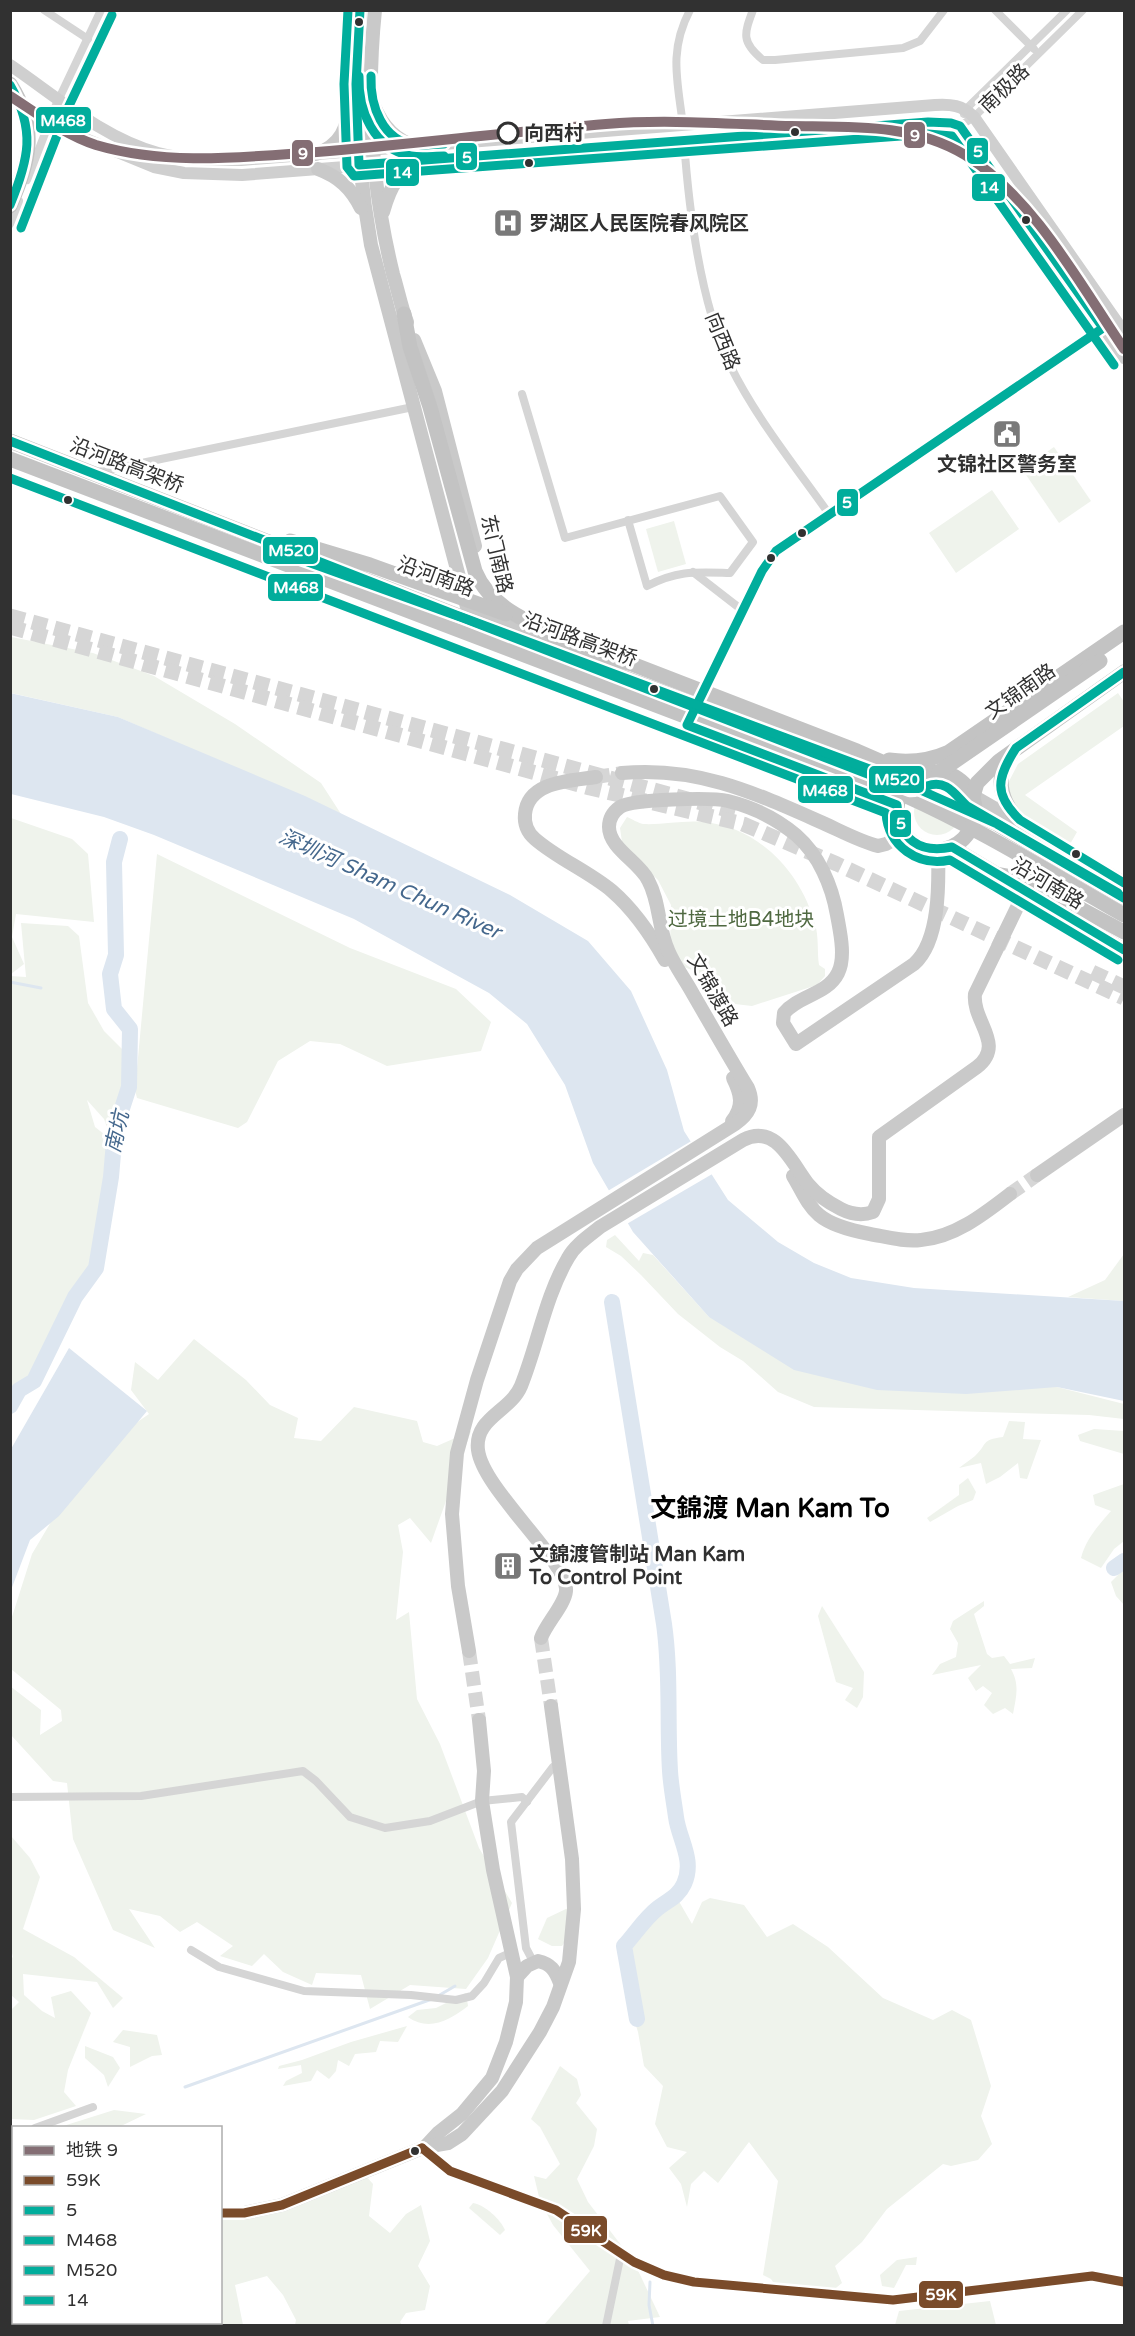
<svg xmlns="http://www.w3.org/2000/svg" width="1135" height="2336" font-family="'Varela Round','Noto Sans SC',sans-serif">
<rect width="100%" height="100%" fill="#fff"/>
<g fill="#eff3ec">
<polygon points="1054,447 1091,501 1059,523 1022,469"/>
<polygon points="992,490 1019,529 956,573 929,533"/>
<polygon points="674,521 686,564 658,572 646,529"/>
<polygon points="11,637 93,653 154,676 235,724 321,783 341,814 118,717 11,693"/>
<polygon points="1118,693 1124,702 1124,726 1025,795 1077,832 1069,846 1018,811 1006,787 1018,764"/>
<circle cx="937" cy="812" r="23"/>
<path d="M627,817C632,819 638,823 643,824C663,825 684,820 703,822C759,827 801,872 815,924C819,937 817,952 819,965L825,969V976L817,985L752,1006L735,1004L716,997L701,974L682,966L670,946L671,905L658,880L632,855L622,842L620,828Z"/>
<polygon points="11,818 72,839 88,854 94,922 16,914 12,937 24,964 11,974"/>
<polygon points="157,854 350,948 456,989 491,1022 481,1051 387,1066 340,1044 310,1041 278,1061 247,1122 238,1128 137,1098 135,1090"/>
<polygon points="21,923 68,926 79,936 88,1003 104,1031 123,1050 121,1133 110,1135 104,1119 87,1100 95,1127 114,1142 96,1268 79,1291 34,1381 19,1390 11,1407 10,976 26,977"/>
<polygon points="615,1235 639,1261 643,1253 653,1255 709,1317 1057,1387 1124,1404 1124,1419 1089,1415 814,1407 778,1392 743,1361 720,1347 678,1314 641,1275 621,1256 606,1247 607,1240"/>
<polygon points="1124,1254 1124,1301 1068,1297 1105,1280"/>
<polygon points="194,1339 246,1380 270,1405 298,1418 294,1438 321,1441 354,1407 417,1421 423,1442 437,1446 471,1431 431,1543 410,1518 398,1525 403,1552 396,1620 409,1612 417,1699 440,1744 479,1848 512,1903 488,1958 466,1989 410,1985 370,2009 361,1975 316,1973 312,1985 283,1972 264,1954 252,1966 220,1956 233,1946 197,1922 180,1932 160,1916 129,1909 155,1948 113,1930 73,1839 67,1783 53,1781 11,1735 10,1686 41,1710 40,1735 62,1721 61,1710 11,1669 11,1620 32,1554 61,1505 120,1434 149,1414 131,1390 135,1362 158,1380"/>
<path d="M1009,1421L1025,1422L1023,1439L1041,1440L1027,1479L1020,1478L1018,1463L1000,1477L986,1484L981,1463L959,1468C964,1464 970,1460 975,1456C988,1444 980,1440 1003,1437Z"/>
<polygon points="1094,1429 1124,1431 1124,1454 1080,1441 1078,1435"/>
<polygon points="968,1478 976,1492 973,1500 958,1506 930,1522 927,1518 959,1495 959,1485"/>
<path d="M1124,1484V1541L1114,1549L1101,1568L1081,1558C1086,1539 1098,1526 1111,1511L1095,1505L1093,1495Z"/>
<polygon points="1124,1569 1124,1605 1116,1596 1111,1582"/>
<path d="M984,1601V1606L974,1614L987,1654L992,1658L1004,1656L1010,1664L1035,1658L1032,1668L1011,1669C1020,1685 1016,1697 1013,1714L1005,1708L993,1714L984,1705L992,1693L983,1686L976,1691L968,1678L981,1665L932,1675L940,1664L956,1657L958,1643L950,1629L953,1621Z"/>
<polygon points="822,1606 864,1672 863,1697 857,1708 845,1700 853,1688 836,1682 818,1616"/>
<polygon points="11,1836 30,1858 40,1877 23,1929 74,1957 123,1998 113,2008 97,1982 23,1974 24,1995 42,2011 55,2018 51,1997 71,1991 91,2013 68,2070 64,2092 76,2106 34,2120 11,2119 11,2010 19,2002 11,1995 11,1959 13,1957 10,1945"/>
<polygon points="677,1898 692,1924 702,1902 710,1898 744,1905 767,1937 793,1924 828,1947 883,1998 933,2020 952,2010 971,2020 991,2086 981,2116 992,2144 978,2160 951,2166 943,2164 887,2209 862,2242 835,2266 842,2283 831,2292 779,2291 771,2279 763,2275 778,2181 749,2142 718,2183 704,2171 691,2184 687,2207 681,2184 669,2168 687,2152 667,2147 655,2124 663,2086 644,2066 638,2032 625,1991 627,1971 620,1960 619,1947 654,1909"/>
<polygon points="568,1908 566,1940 562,1946 552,1946 538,1939 547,1918"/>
<path d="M466,1993L468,2006C450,2020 429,2032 408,2017L417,2010L436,2008Z"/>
<polygon points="407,2026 398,2042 380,2041 376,2052 355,2054 349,2066 338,2060 336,2071 329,2079 317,2070 311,2081 283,2086 286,2081 302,2073 301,2065 278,2069 279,2066 302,2060 351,2042"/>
<polygon points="123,2030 157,2035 162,2055 152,2056 130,2067 130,2047 113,2042"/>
<polygon points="85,2046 113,2057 120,2068 108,2087 104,2075 85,2058"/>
<polygon points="560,2066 577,2079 581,2095 576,2103 597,2129 594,2146 577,2179 588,2202 634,2262 660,2317 628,2321 629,2325 544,2325 590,2271 553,2225 540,2201 534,2176 546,2179 560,2164 540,2127 531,2119"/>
<polygon points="114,2110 146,2114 119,2127 60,2127"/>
<polygon points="365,2175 373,2184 369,2216 390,2233 406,2214 421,2205 430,2241 418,2266 430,2286 425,2310 406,2313 400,2322 402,2325 295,2325 296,2320 283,2295 267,2276 235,2285 243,2325 100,2326 104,2322 220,2322 221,2215"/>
<path d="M473,2203C485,2205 500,2219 505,2230L500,2235L469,2208Z"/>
<polygon points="917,2257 916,2265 906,2265 894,2288 882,2286 880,2275 897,2260"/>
<polygon points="990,2301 996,2325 895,2325 899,2311"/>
</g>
<g fill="#dde6f0">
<polygon points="10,693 118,717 305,796 510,895 588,941 631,991 667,1070 684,1131 728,1200 778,1242 814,1263 851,1278 914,1288 1124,1301 1124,1401 1057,1387 966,1394 877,1390 794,1370 709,1317 633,1232 593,1163 565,1085 527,1024 489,993 354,919 154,835 104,817 11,794"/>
<polygon points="69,1348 147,1411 59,1516 30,1540 11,1590 11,1449"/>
</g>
<polygon fill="#fff" points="693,1140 714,1173 625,1225 606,1192"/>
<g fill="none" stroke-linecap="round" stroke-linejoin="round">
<g stroke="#dde6f0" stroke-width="3">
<polyline points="10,982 41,988"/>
<polyline points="438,1996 455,1986"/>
<polyline points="185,2087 432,1999"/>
<polyline points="650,2282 649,2305 653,2326"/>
</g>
<g stroke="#dde6f0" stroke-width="16">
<path d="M612,1302L664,1624C671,1673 667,1722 670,1771C671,1787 674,1802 676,1817C679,1840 695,1860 684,1884C678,1897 668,1900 658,1908C645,1918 635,1934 624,1946L637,2019"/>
<polyline points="10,1406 19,1390 34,1381 75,1297 96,1268 111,1177 115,1130 129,1087 130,1029 114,1009 110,974 116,955 114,862 120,839"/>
<polyline points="1114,1568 1124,1561"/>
</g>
<g stroke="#d6d6d6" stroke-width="14" stroke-dasharray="14 7" stroke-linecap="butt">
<polyline points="596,777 622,773"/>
<polyline points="1010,1194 1037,1175"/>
<polyline points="541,1638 551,1706"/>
<polyline points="469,1651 479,1720"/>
</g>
<g stroke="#d6d6d6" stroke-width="15" stroke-dasharray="15 8" stroke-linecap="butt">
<polyline points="10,616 739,813"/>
<polyline points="10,627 590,788 743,824 837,864 1124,998"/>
<polyline points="1092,972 1124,987"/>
</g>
<g stroke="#d5d5d5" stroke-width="8">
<polyline points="44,10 88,39"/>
<path d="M753,10C744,34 741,42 763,60H775L903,48L920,41L944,10"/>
<polyline points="995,10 1034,49"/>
<polyline points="964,114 966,109 1067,10"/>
<path d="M683,126C678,82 668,52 690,10"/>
<polyline points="960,126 974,117 1083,10"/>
<path d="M684,141C689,211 700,302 730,365C756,418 795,466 829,514"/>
<polyline points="27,180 56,105 101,10"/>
<polyline points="10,224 19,201"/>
<path d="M522,394L565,538L720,496L753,542L730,573C696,572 678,570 647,586L628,520"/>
<polyline points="98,472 413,407"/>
<polyline points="693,572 742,610"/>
<polyline points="702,694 762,571 776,551 1103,328"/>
<polyline points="10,1797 141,1796 303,1771 316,1781 350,1817 385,1828 430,1821 482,1801 522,1797 527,1802"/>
<polyline points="191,1950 219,1967 304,1991 411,1995 456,2000 472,1996 484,1983 499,1958 508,1954 513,1957"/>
<polyline points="534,1963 526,1948 511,1822 553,1767"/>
<polyline points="35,2128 93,2107"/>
<polyline points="10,2135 14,2135"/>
<polyline points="422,2148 439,2164 450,2171 556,2210 634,2262 664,2275 694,2282 893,2300 1081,2277 1092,2276 1124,2282"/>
<polyline points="606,2326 621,2254"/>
</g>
<g stroke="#cfcfcf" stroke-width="12">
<path d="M10,65C57,97 103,138 158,153C185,160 213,160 241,160L935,105C951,104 962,105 974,117L1124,332"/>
<path d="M19,103L49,124L154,167L184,173L242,175L928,122C952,121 957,123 972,143L1124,358"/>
</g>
<g stroke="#c9c9c9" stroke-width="14">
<path d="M360,10C353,89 357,167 371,245L467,607L474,628"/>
<path d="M375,10C366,98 372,189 393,274C398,290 401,307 407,322"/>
<path d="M374,106C382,125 395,141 416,146"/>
<path d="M316,154C342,145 346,128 352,103"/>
<path d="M318,169C339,177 351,188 361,208"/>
<path d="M383,212C391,184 397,174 424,160"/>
<polyline points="414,340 435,391 475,546"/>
<polyline points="473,610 564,645"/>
<polyline points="731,741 897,805"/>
<path d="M622,773C698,766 755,793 823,823C841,831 859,841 878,846L886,844L904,834"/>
<path d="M596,777C570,781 528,781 525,814C524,824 528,833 535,839C558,859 588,871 612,891C634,910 651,935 665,960"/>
<polyline points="973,796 1124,883"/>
<polyline points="952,847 1124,950"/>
<path d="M732,1121C744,1106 741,1094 733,1078"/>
<polyline points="1037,1175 1124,1115"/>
<path d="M793,1176C801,1189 807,1205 819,1215C832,1226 854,1231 870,1234C887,1237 904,1242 921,1240C955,1237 984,1214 1010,1194"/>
<path d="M541,1638C546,1624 565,1604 566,1591C569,1562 483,1490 478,1450C474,1418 510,1412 521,1386C538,1344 545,1297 568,1258C575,1245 589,1236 600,1227L743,1140C776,1123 791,1162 808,1184C817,1195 829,1203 841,1209C851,1214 862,1216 873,1212L879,1199V1137L977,1067C1006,1044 972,1022 975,994L1025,891"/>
<path d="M469,1651L458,1586L452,1514L457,1453L477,1380L510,1281L517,1269L537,1248L735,1124C749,1114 755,1104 748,1088C729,1057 711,1025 693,994C685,979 674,965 668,950C658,928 660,902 648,880C639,862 609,848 609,827C609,819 613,812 620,807C633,799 711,797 728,801C752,807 777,819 796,835C819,855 832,886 837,915C840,932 846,957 838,973C827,995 799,995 784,1013L783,1023L796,1044L914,964C940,941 939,883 938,850"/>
<path d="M517,1977L527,1966L538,1961C551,1964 555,1970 560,1983"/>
<polyline points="425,2147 438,2133 462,2114 492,2078 506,2042 516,2002 517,1977 493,1870 482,1801 484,1771 479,1720"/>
<polyline points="10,2168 14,2168"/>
<polyline points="220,2213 244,2213 282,2205 425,2147 448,2143 462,2134 502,2091 540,2032 553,2007 569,1962 574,1909 572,1859 551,1706"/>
</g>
<g stroke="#c3c3c3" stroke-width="15">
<path d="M10,84C39,129 29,161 10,206"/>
<path d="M404,314L410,347L430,407L475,571C491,610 535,625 571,640"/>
<polyline points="10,441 456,615 891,777 997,824 1124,898"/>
<path d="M10,459L745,739C799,757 853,772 904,795C980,829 1052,874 1124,915"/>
<polyline points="290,541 370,565 506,614"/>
<polyline points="554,642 632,664 857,751 905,772"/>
<path d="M1011,755C992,779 1003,806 1023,825"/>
<path d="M889,760C911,763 929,761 949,752L1124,632"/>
<circle cx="936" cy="811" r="39"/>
<polyline points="939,772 1100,661"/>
<polyline points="973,796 977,783 999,761 1124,672"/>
<polyline points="996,874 1027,880 1124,932"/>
</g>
<g stroke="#fff" stroke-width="14">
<g id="bus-1">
<polyline points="422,2148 450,2171 556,2210 634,2262 664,2275 694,2282 893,2300 1092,2276 1124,2282"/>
<polyline points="220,2213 244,2213 282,2205 422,2148"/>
</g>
</g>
<g stroke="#fff" stroke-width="14">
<g id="bus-2">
<path d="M360,10L356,84L359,165L928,122L951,123L960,126L1103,328L776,551L762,571L687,725L897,805C899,839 919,854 952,847L1124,950"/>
<path d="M371,76C370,105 382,141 415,145C425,146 435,144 444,144"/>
<path d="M1124,672L1016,748C997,778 993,794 1020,820L1124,883"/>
</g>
</g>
<g stroke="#fff" stroke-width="14">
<g id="bus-3">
<polyline points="21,228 67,110 112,15"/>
<path d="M10,478L886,813C888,846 918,867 950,860L1118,960"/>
<path d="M280,552L463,618L909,790C916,791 920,788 927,786C947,779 955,795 967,806L1118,893"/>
</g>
</g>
<g stroke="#fff" stroke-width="14">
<g id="bus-4">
<path d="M10,85C36,130 29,159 10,205"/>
<polyline points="10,441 456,615 891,777 997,824 1124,898"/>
</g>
</g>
<g stroke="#fff" stroke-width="14">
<g id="bus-5">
<polyline points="348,10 344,84 347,167 354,176 928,134 952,136 1114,365"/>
<path d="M359,76C358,110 373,149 411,156C422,158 433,156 444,156"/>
</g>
</g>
<use href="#bus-1" stroke="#7a4b2a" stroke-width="9"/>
<use href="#bus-2" stroke="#01ad9c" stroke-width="9"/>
<use href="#bus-3" stroke="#01ad9c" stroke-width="9"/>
<use href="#bus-4" stroke="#01ad9c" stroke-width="9"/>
<use href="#bus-5" stroke="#01ad9c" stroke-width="9"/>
<g stroke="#fff" stroke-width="15">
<path id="metro-1" d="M10,96C38,114 65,135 96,145C167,166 244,157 317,152C413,144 509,132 606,124C667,119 729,124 791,126C849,127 913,123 965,155C1033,197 1080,284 1124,349"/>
</g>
<use href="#metro-1" stroke="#846e74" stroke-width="10"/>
</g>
<defs>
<g id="hospital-square" transform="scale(1.5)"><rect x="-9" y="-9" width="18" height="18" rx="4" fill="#797979" stroke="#fff"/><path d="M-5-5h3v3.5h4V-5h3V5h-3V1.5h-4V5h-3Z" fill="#fff"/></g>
<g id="civic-square" transform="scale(1.5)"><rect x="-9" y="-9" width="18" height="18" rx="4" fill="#797979" stroke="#fff"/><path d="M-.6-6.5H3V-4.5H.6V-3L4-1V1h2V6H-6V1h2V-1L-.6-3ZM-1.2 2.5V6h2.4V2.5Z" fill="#fff"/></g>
<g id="building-square" transform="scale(1.5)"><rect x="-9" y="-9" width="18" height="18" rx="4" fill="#797979" stroke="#fff"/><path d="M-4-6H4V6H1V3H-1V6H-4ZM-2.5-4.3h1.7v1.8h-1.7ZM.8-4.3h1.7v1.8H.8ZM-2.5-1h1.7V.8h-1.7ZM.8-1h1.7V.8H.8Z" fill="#fff"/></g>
</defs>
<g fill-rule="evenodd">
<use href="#hospital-square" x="508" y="223"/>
<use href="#civic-square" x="1007" y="434"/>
<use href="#building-square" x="508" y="1566"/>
</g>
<g fill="#313131" stroke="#fff" stroke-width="2">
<circle cx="359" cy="22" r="5"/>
<circle cx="795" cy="132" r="5"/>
<circle cx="529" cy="163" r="5"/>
<circle cx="1026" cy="220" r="5"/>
<circle cx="68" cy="500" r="5"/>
<circle cx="802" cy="533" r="5"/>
<circle cx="771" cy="558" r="5"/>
<circle cx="654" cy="689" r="5"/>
<circle cx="1076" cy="854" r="5"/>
<circle cx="415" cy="2151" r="5"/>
</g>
<circle fill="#fff" stroke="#313131" stroke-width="3" cx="508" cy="133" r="10"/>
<g text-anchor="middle" stroke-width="6" stroke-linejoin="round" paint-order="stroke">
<g font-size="20" fill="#313131" stroke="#fff">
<text transform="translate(1004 88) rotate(-44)" y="7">南极路</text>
<text transform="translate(723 341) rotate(68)" y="7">向西路</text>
<text transform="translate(127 465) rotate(21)" y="7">沿河路高架桥</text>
<text transform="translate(497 554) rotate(77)" y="7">东门南路</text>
<text transform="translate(436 576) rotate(20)" y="7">沿河南路</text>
<text transform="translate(580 639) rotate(20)" y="7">沿河路高架桥</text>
<text transform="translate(1020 691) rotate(-35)" y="7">文锦南路</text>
<text transform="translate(1048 883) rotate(31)" y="7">沿河南路</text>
<text transform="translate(713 990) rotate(60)" y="7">文锦渡路</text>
</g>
<g font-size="20" font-weight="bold" fill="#313131" stroke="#fff" text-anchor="start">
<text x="524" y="140">向西村</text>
</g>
<g font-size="20" font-weight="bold" fill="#313131" stroke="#fff" text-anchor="start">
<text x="529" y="230">罗湖区人民医院春风院区</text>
<text x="1007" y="471" text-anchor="middle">文锦社区警务室</text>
<text x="529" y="1561">文錦渡管制站 Man Kam<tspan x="529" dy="23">To Control Point</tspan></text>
</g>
<g font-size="20" fill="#4f6941" stroke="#fff">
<text x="741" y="926">过境土地B4地块</text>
</g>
<g font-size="21" font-style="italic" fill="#45688d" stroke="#fff">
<text transform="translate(390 884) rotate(24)" y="7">深圳河 Sham Chun River</text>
<text transform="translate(117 1132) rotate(-77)" y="7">南坑</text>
</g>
<g font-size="26" font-weight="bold" fill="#000" stroke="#fff">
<text x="770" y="1517">文錦渡 Man Kam To</text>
</g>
</g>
<g stroke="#fff" stroke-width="2">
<rect x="35" y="106" width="57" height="28" rx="6" fill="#01ad9c"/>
<rect x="903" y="121" width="23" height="28" rx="6" fill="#846e74"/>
<rect x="966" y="137" width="23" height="28" rx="6" fill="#01ad9c"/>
<rect x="291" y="139" width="23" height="28" rx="6" fill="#846e74"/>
<rect x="455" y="142" width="23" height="29" rx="6" fill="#01ad9c"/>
<rect x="385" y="158" width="35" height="29" rx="6" fill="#01ad9c"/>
<rect x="971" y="173" width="35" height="29" rx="6" fill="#01ad9c"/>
<rect x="836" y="488" width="23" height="29" rx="6" fill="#01ad9c"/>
<rect x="262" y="536" width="57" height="29" rx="6" fill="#01ad9c"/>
<rect x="267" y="573" width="57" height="29" rx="6" fill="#01ad9c"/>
<rect x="868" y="765" width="57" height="29" rx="6" fill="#01ad9c"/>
<rect x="797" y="775" width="57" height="29" rx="6" fill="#01ad9c"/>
<rect x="889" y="809" width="23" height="29" rx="6" fill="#01ad9c"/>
<rect x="563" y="2215" width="45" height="29" rx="6" fill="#7a4b2a"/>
<rect x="918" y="2280" width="46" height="29" rx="6" fill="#7a4b2a"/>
</g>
<g font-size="16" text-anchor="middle" font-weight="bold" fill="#fff">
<text x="63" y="126">M468</text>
<text x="915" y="141">9</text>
<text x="978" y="157">5</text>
<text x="303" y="159">9</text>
<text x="467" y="163">5</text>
<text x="402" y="178">14</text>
<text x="989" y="193">14</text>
<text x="847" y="508">5</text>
<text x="291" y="556">M520</text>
<text x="296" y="593">M468</text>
<text x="897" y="785">M520</text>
<text x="825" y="796">M468</text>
<text x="901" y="829">5</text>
<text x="586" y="2236">59K</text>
<text x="941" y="2300">59K</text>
</g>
<rect width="1135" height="2336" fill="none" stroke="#313131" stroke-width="24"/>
<rect x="12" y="2126" width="210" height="198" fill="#ffffff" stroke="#adadad" stroke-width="1.5"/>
<rect x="24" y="2146" width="30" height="9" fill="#846e74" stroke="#adadad" stroke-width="1.5"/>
<text x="66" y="2156" font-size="18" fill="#313131">地铁 9</text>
<rect x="24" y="2176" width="30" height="9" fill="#7a4b2a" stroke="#adadad" stroke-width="1.5"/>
<text x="66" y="2186" font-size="18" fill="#313131">59K</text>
<rect x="24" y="2206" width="30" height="9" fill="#01ad9c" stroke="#adadad" stroke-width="1.5"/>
<text x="66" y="2216" font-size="18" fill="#313131">5</text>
<rect x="24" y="2236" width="30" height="9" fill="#01ad9c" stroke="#adadad" stroke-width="1.5"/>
<text x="66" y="2246" font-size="18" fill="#313131">M468</text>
<rect x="24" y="2266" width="30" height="9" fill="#01ad9c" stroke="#adadad" stroke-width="1.5"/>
<text x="66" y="2276" font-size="18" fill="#313131">M520</text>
<rect x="24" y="2296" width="30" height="9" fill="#01ad9c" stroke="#adadad" stroke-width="1.5"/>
<text x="66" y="2306" font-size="18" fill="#313131">14</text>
</svg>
